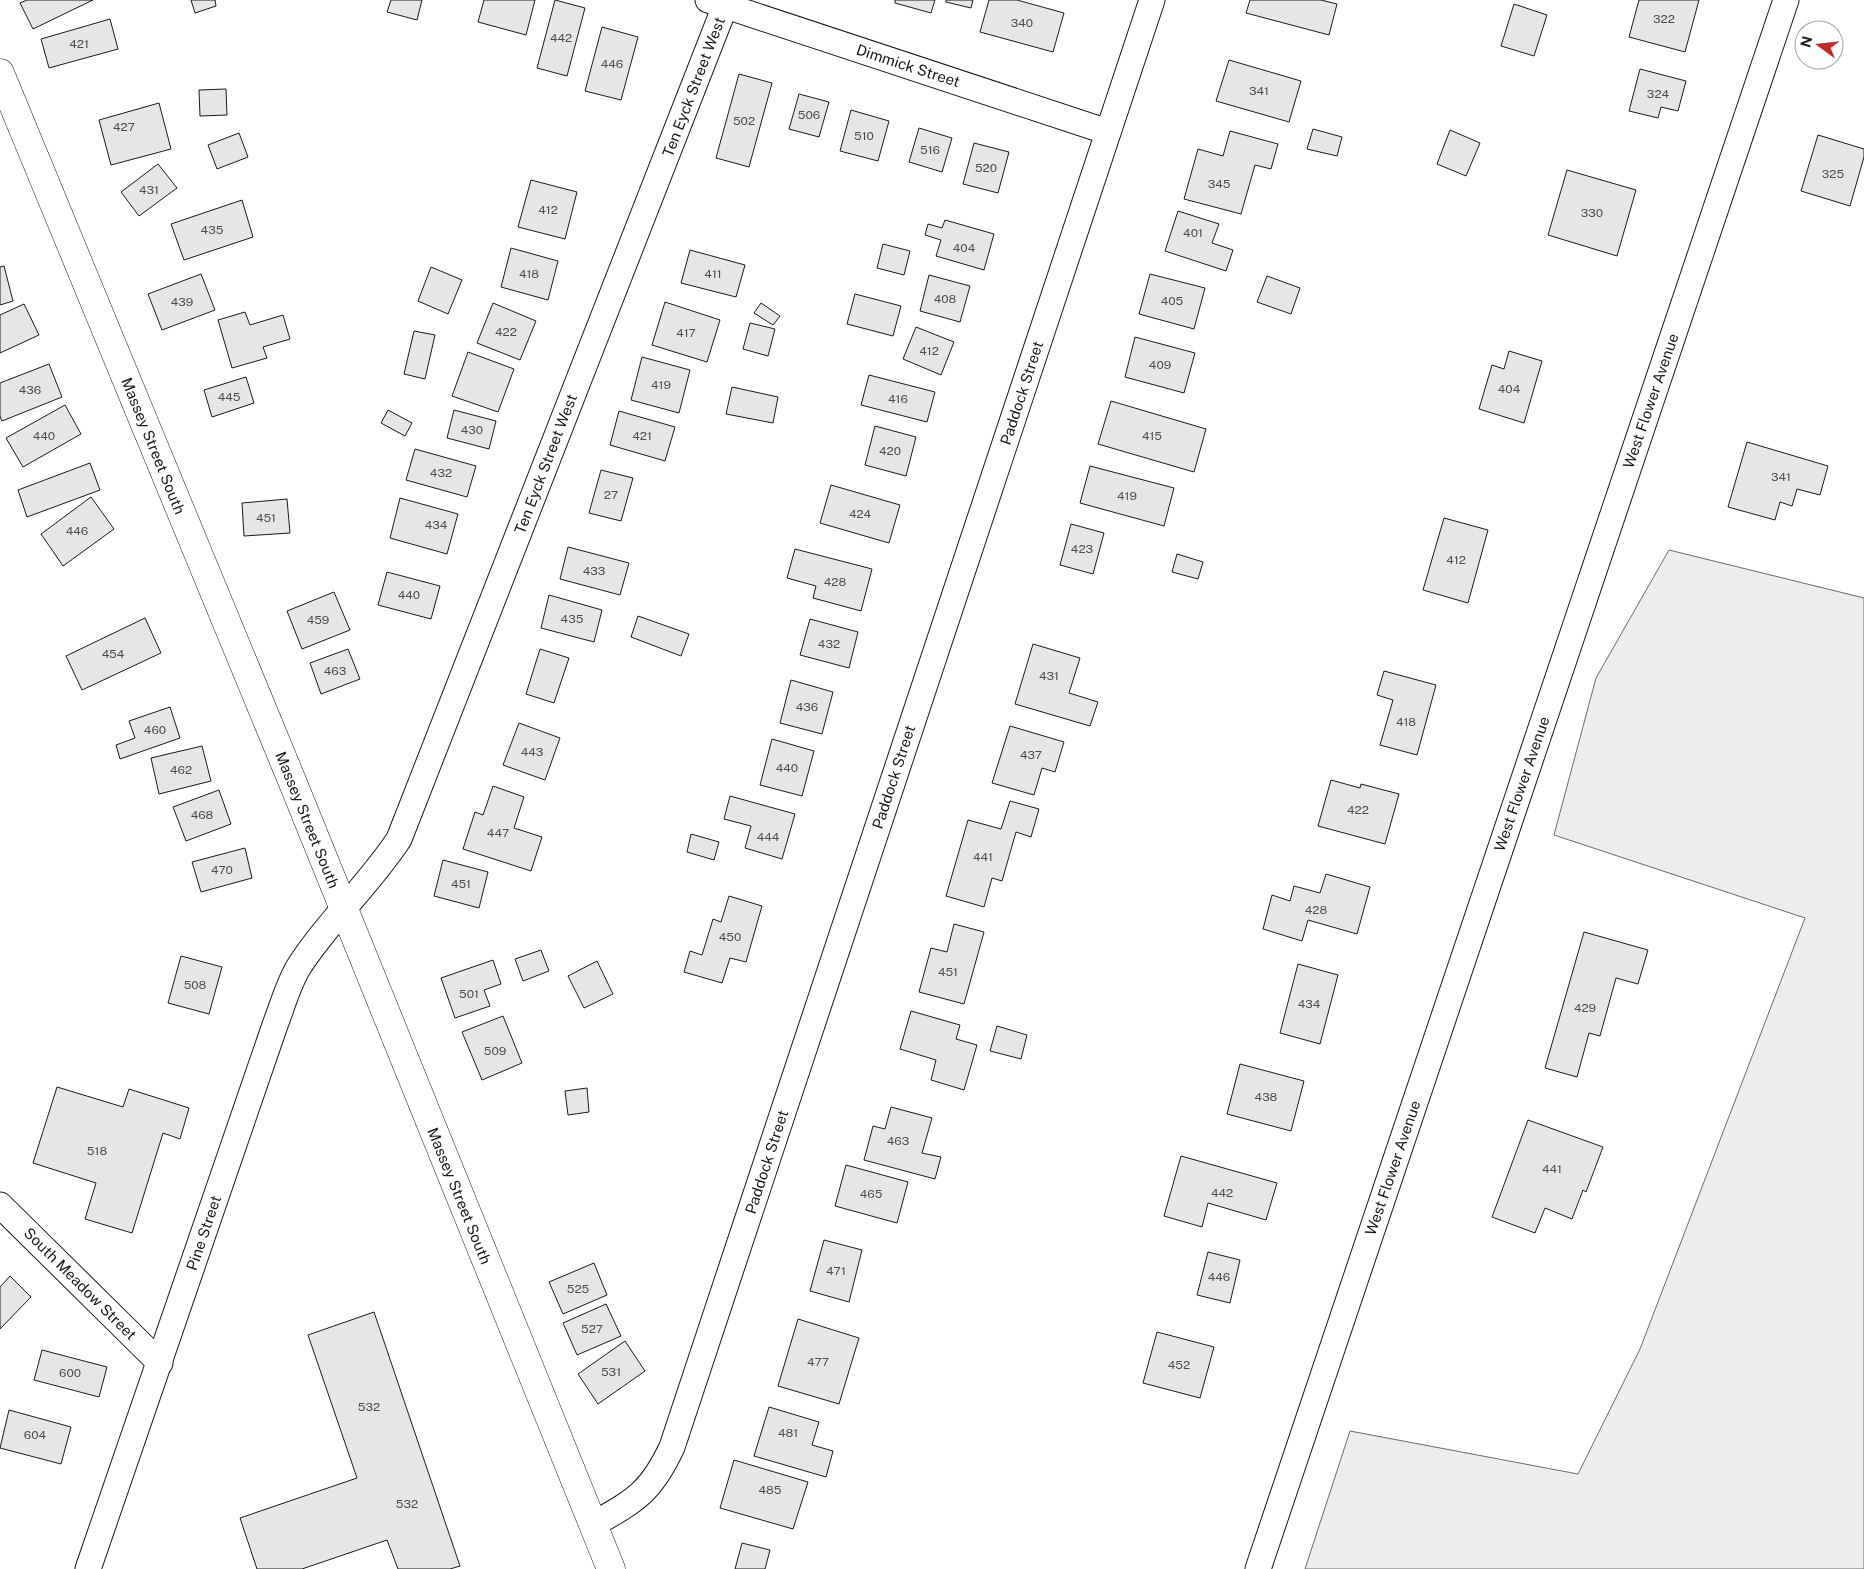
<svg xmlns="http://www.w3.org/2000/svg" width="1864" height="1569" font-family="'Public Sans',sans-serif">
<rect width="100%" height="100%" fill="#fff"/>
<polygon fill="#ededed" stroke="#6a6a6a" points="1669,550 1864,598 1864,1569 1305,1569 1350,1431 1578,1474 1640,1349 1805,918 1554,835 1596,678"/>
<g fill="#e6e6e6" stroke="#1a1a1a">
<polygon points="27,0 93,0 33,29 20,3"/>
<polygon points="191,0 215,0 216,6 195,13"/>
<polygon points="391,0 422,0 417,20 387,12"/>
<polygon points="484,0 535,0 526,35 478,22"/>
<polygon points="555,0 585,8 567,76 537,68"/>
<polygon points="895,0 935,0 931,13 895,3"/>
<polygon points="946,0 973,0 971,8 946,2"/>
<polygon points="989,0 1017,0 1064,13 1053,52 980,32"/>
<polygon points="1250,0 1321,0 1337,4 1329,35 1246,13"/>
<polygon points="1639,0 1699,0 1685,52 1629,37"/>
<polygon points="1514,4 1547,15 1534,56 1501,46"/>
<polygon points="110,19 118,49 49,68 41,39"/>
<polygon points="602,27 638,37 621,100 585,91"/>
<polygon points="1229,60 1301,81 1289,122 1216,101"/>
<polygon points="1640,69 1686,81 1678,111 1661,107 1658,118 1629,111"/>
<polygon points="739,74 772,83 749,167 716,158"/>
<polygon points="226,89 227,115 200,116 199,90"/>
<polygon points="799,94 829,102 819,137 789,129"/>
<polygon points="159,103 171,149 111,165 99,120"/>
<polygon points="851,110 889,121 878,161 840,151"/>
<polygon points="919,128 952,138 942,172 909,162"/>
<polygon points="1313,129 1342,137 1337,156 1307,149"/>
<polygon points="1450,130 1480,143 1466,176 1437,164"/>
<polygon points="1230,131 1278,144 1271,169 1255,165 1241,214 1184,199 1198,149 1223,156"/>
<polygon points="239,133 248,157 217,169 208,145"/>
<polygon points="1818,135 1864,149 1864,157 1850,206 1801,191"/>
<polygon points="974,143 1009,152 998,193 963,184"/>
<polygon points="158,164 177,188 139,216 121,192"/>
<polygon points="1567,170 1636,190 1617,256 1548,235"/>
<polygon points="531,180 577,192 565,239 518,227"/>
<polygon points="242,200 253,237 184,260 171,224"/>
<polygon points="1178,211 1219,224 1212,243 1233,250 1226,271 1165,251"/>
<polygon points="945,220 994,234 984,270 936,256 941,240 925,235 928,224 942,228"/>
<polygon points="883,244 910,251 904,275 877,268"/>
<polygon points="511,248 558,261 548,300 501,287"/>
<polygon points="690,250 745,265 736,297 681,283"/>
<polygon points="4,266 13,301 0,305 0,267"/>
<polygon points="431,267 462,280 448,314 418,301"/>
<polygon points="201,274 215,310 162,330 148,294"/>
<polygon points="1150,274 1205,288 1194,329 1139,314"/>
<polygon points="929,275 970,286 960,322 920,311"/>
<polygon points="1267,276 1300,288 1291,314 1257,302"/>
<polygon points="855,294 901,306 893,336 847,324"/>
<polygon points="665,302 720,320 707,362 652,345"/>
<polygon points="493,303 536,321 520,360 477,343"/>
<polygon points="761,303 780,316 773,325 754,313"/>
<polygon points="24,304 39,335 0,353 0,315"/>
<polygon points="245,312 250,325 283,315 290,339 263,347 267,358 232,368 218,320"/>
<polygon points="750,323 775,329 768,356 743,349"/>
<polygon points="916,327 954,342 941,375 903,359"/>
<polygon points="414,331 435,335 425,379 404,374"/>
<polygon points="1135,337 1195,353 1184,393 1125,377"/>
<polygon points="1509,351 1542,361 1524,423 1479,409 1492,365 1504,369"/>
<polygon points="468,352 514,369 498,412 452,396"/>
<polygon points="642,357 690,370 679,413 631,400"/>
<polygon points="49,364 62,397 2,421 0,416 0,383"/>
<polygon points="869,375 935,392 927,422 861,405"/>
<polygon points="246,377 254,403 212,417 204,390"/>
<polygon points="732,387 778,397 773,423 726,414"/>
<polygon points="1111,401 1206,429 1194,472 1098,444"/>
<polygon points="65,405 81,434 23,467 6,438"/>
<polygon points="388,410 412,423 405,436 381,423"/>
<polygon points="454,410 496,421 489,449 447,438"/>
<polygon points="619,411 675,427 665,461 610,445"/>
<polygon points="875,426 916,437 906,476 865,465"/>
<polygon points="1747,442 1828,466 1820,495 1797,489 1792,506 1780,502 1775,520 1728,507"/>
<polygon points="415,449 476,466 467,497 406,480"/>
<polygon points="90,463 100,490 27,517 18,490"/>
<polygon points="1090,466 1174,488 1164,526 1080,503"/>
<polygon points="601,470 633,478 621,521 589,513"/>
<polygon points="831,485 900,505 889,543 820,523"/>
<polygon points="91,497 114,529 63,566 41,534"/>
<polygon points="400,498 458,514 447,554 390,538"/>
<polygon points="287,499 290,533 244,536 242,503"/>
<polygon points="1444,518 1488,530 1468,603 1423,590"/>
<polygon points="1071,524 1104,533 1093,574 1060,565"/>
<polygon points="568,547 629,563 620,595 560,579"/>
<polygon points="795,549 872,569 861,611 813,598 816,586 787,578"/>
<polygon points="1177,554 1203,562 1198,579 1172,572"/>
<polygon points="387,572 440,586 431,619 378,605"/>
<polygon points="334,592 350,630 302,649 287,611"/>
<polygon points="549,595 602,610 594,642 541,628"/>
<polygon points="638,616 689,634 681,656 631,637"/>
<polygon points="145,618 161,653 82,690 66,656"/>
<polygon points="810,619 858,632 849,668 800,655"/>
<polygon points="1033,644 1080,658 1069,693 1098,702 1090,726 1015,704"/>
<polygon points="348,649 360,679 321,694 310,663"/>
<polygon points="540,649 569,658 554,703 526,694"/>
<polygon points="1384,671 1436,685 1417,755 1380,745 1393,700 1377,695"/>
<polygon points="791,680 833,692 822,734 780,723"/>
<polygon points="170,707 180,738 120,759 116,745 135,738 129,721"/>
<polygon points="519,723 560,738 545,780 503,765"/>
<polygon points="1010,726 1064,742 1055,772 1042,768 1034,795 992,783"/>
<polygon points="772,739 814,751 802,796 760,785"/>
<polygon points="202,746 211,781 159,794 151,758"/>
<polygon points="1331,780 1360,788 1361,784 1399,794 1385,844 1318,826"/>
<polygon points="493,786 524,797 514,828 542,837 531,871 463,849 475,812 483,815"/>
<polygon points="219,790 231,824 186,841 173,807"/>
<polygon points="730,796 795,814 782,859 745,848 751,826 724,819"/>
<polygon points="1010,801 1039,809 1031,837 1016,832 1002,881 992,878 984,907 946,896 968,820 1001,829"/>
<polygon points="691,834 719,842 714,860 687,852"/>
<polygon points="245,848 252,878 201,892 192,862"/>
<polygon points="443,860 488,872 479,908 434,896"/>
<polygon points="1326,874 1370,887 1357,934 1308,920 1302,941 1263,929 1272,895 1290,901 1294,886 1320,893"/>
<polygon points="729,896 762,906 746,962 730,958 722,983 684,972 690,951 702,955 713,919 721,922"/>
<polygon points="954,924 984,932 964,1004 919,992 931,948 947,952"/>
<polygon points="1584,932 1648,950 1638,984 1616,978 1600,1036 1589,1033 1577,1077 1545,1068"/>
<polygon points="541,950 549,971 523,981 515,959"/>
<polygon points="181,956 222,967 209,1014 168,1003"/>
<polygon points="493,960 501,984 484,990 490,1006 455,1018 441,978"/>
<polygon points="597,961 613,994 584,1008 568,976"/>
<polygon points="1298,964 1338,975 1320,1044 1280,1033"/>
<polygon points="911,1011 960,1025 956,1039 977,1045 964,1090 931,1080 936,1060 900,1049"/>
<polygon points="503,1016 522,1063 482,1080 462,1032"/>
<polygon points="997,1026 1027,1035 1021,1059 990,1051"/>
<polygon points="1240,1064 1304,1081 1291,1131 1227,1114"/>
<polygon points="57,1087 123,1107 129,1089 189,1108 180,1139 163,1133 132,1233 85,1219 96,1183 33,1163"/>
<polygon points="587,1088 589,1112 568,1115 565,1091"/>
<polygon points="891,1107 932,1118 922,1153 941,1157 935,1179 864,1160 873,1126 885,1129"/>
<polygon points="1528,1120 1603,1147 1586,1192 1583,1190 1572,1219 1545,1208 1535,1233 1492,1217"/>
<polygon points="1181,1156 1277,1183 1266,1220 1208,1203 1202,1227 1164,1216"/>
<polygon points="846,1165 908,1182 897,1223 835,1206"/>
<polygon points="824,1240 862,1250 849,1302 810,1291"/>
<polygon points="1208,1252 1240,1260 1230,1303 1197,1295"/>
<polygon points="594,1263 607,1295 563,1314 549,1282"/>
<polygon points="10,1276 31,1297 0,1329 0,1287"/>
<polygon points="606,1304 621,1336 577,1355 563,1323"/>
<polygon points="374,1312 460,1566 450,1569 398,1569 387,1540 302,1569 257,1569 240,1518 357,1478 308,1335"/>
<polygon points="798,1319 859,1338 839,1404 778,1386"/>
<polygon points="1157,1332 1214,1347 1200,1398 1143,1383"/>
<polygon points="625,1341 645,1371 598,1404 578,1374"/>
<polygon points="42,1350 107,1367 99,1397 34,1380"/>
<polygon points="769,1407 819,1422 812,1445 833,1451 826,1477 754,1456"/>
<polygon points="9,1410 71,1427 61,1464 0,1448"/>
<polygon points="734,1460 808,1482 793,1529 720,1508"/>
<polygon points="742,1543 770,1550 765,1569 735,1569"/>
</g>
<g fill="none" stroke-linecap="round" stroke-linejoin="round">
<g stroke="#1a1a1a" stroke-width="27">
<g id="minor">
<polyline points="708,0 1108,132"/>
<polyline points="0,1205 160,1363"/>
<path d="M594,1524C636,1500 651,1492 672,1447L1152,0"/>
<path d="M88,1569L275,1025C282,1007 288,985 298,968C327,922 369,885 399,839L725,6"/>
<polyline points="1258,1569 1786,0"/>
</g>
</g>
<g stroke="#1a1a1a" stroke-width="29">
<polyline id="tertiary" points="0,73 295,788 611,1569"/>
</g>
<use href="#minor" stroke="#fff" stroke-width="25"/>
<use href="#tertiary" stroke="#fff" stroke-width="28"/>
</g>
<g text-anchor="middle" stroke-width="4" stroke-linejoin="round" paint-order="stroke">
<g font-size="12" fill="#4d4d4d">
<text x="1664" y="23">322</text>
<text x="1022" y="27">340</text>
<text x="561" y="42">442</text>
<text x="79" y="48">421</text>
<text x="612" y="68">446</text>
<text x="1259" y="95">341</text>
<text x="1658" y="98">324</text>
<text x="809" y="119">506</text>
<text x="744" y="125">502</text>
<text x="124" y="131">427</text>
<text x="864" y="140">510</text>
<text x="930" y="154">516</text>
<text x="986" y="172">520</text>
<text x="1833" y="178">325</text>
<text x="1219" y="188">345</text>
<text x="149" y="194">431</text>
<text x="548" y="214">412</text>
<text x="1592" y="217">330</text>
<text x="212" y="234">435</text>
<text x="1193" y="237">401</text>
<text x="964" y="252">404</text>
<text x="529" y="278">418</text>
<text x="713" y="278">411</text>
<text x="945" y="303">408</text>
<text x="1172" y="305">405</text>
<text x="182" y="306">439</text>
<text x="506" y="336">422</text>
<text x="686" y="337">417</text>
<text x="929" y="355">412</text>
<text x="1160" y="369">409</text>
<text x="661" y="389">419</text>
<text x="1509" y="393">404</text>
<text x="30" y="394">436</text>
<text x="229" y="401">445</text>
<text x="898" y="403">416</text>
<text x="472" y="434">430</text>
<text x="44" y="440">440</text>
<text x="642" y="440">421</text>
<text x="1152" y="440">415</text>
<text x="890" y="455">420</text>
<text x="441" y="477">432</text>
<text x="1781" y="481">341</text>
<text x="611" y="499">27</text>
<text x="1127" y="500">419</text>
<text x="860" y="518">424</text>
<text x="266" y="522">451</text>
<text x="436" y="529">434</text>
<text x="77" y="535">446</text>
<text x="1082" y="553">423</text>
<text x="1456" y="564">412</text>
<text x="594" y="575">433</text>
<text x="835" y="586">428</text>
<text x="409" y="599">440</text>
<text x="572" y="623">435</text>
<text x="318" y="624">459</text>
<text x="829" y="648">432</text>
<text x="113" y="658">454</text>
<text x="335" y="675">463</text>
<text x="1049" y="680">431</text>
<text x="807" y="711">436</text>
<text x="1406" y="726">418</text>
<text x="155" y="734">460</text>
<text x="532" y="756">443</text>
<text x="1031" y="759">437</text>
<text x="787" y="772">440</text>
<text x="181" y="774">462</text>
<text x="1358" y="814">422</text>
<text x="202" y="819">468</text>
<text x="498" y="837">447</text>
<text x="768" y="841">444</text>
<text x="983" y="861">441</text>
<text x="222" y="874">470</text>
<text x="461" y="888">451</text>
<text x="1316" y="914">428</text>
<text x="730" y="941">450</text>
<text x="948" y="976">451</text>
<text x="195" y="989">508</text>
<text x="469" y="998">501</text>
<text x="1309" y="1008">434</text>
<text x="1585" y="1012">429</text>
<text x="495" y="1055">509</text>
<text x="1266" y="1101">438</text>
<text x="898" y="1145">463</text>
<text x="97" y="1155">518</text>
<text x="1552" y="1173">441</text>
<text x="1222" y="1197">442</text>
<text x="871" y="1198">465</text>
<text x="836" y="1275">471</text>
<text x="1219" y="1281">446</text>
<text x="578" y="1293">525</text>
<text x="592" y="1333">527</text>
<text x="818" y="1366">477</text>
<text x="1179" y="1369">452</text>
<text x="611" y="1376">531</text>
<text x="70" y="1377">600</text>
<text x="369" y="1411">532</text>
<text x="788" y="1437">481</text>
<text x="35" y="1439">604</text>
<text x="770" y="1494">485</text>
<text x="407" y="1508">532</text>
</g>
<g font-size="15" fill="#1a1a1a" stroke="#fff">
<text transform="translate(908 66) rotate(18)" y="5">Dimmick Street</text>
<text transform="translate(694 87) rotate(-69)" y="5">Ten Eyck Street West</text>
<text transform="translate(1022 393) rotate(-72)" y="5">Paddock Street</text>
<text transform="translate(1651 401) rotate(-71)" y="5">West Flower Avenue</text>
<text transform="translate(153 446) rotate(68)" y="5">Massey Street South</text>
<text transform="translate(546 464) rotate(-69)" y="5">Ten Eyck Street West</text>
<text transform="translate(894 777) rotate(-72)" y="5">Paddock Street</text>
<text transform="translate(1522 784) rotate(-71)" y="5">West Flower Avenue</text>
<text transform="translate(307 820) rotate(68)" y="5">Massey Street South</text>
<text transform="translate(767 1162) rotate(-72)" y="5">Paddock Street</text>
<text transform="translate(1393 1168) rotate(-71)" y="5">West Flower Avenue</text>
<text transform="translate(459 1196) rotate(68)" y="5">Massey Street South</text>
<text transform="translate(204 1233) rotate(-71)" y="5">Pine Street</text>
<text transform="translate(80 1284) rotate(45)" y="5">South Meadow Street</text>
</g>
</g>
<g transform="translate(1819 45) rotate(285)"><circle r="24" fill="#ffffff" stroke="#a3a3a3"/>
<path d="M0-4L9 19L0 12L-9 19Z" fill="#c62828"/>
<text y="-8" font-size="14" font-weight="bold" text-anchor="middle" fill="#1a1a1a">N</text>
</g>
</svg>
